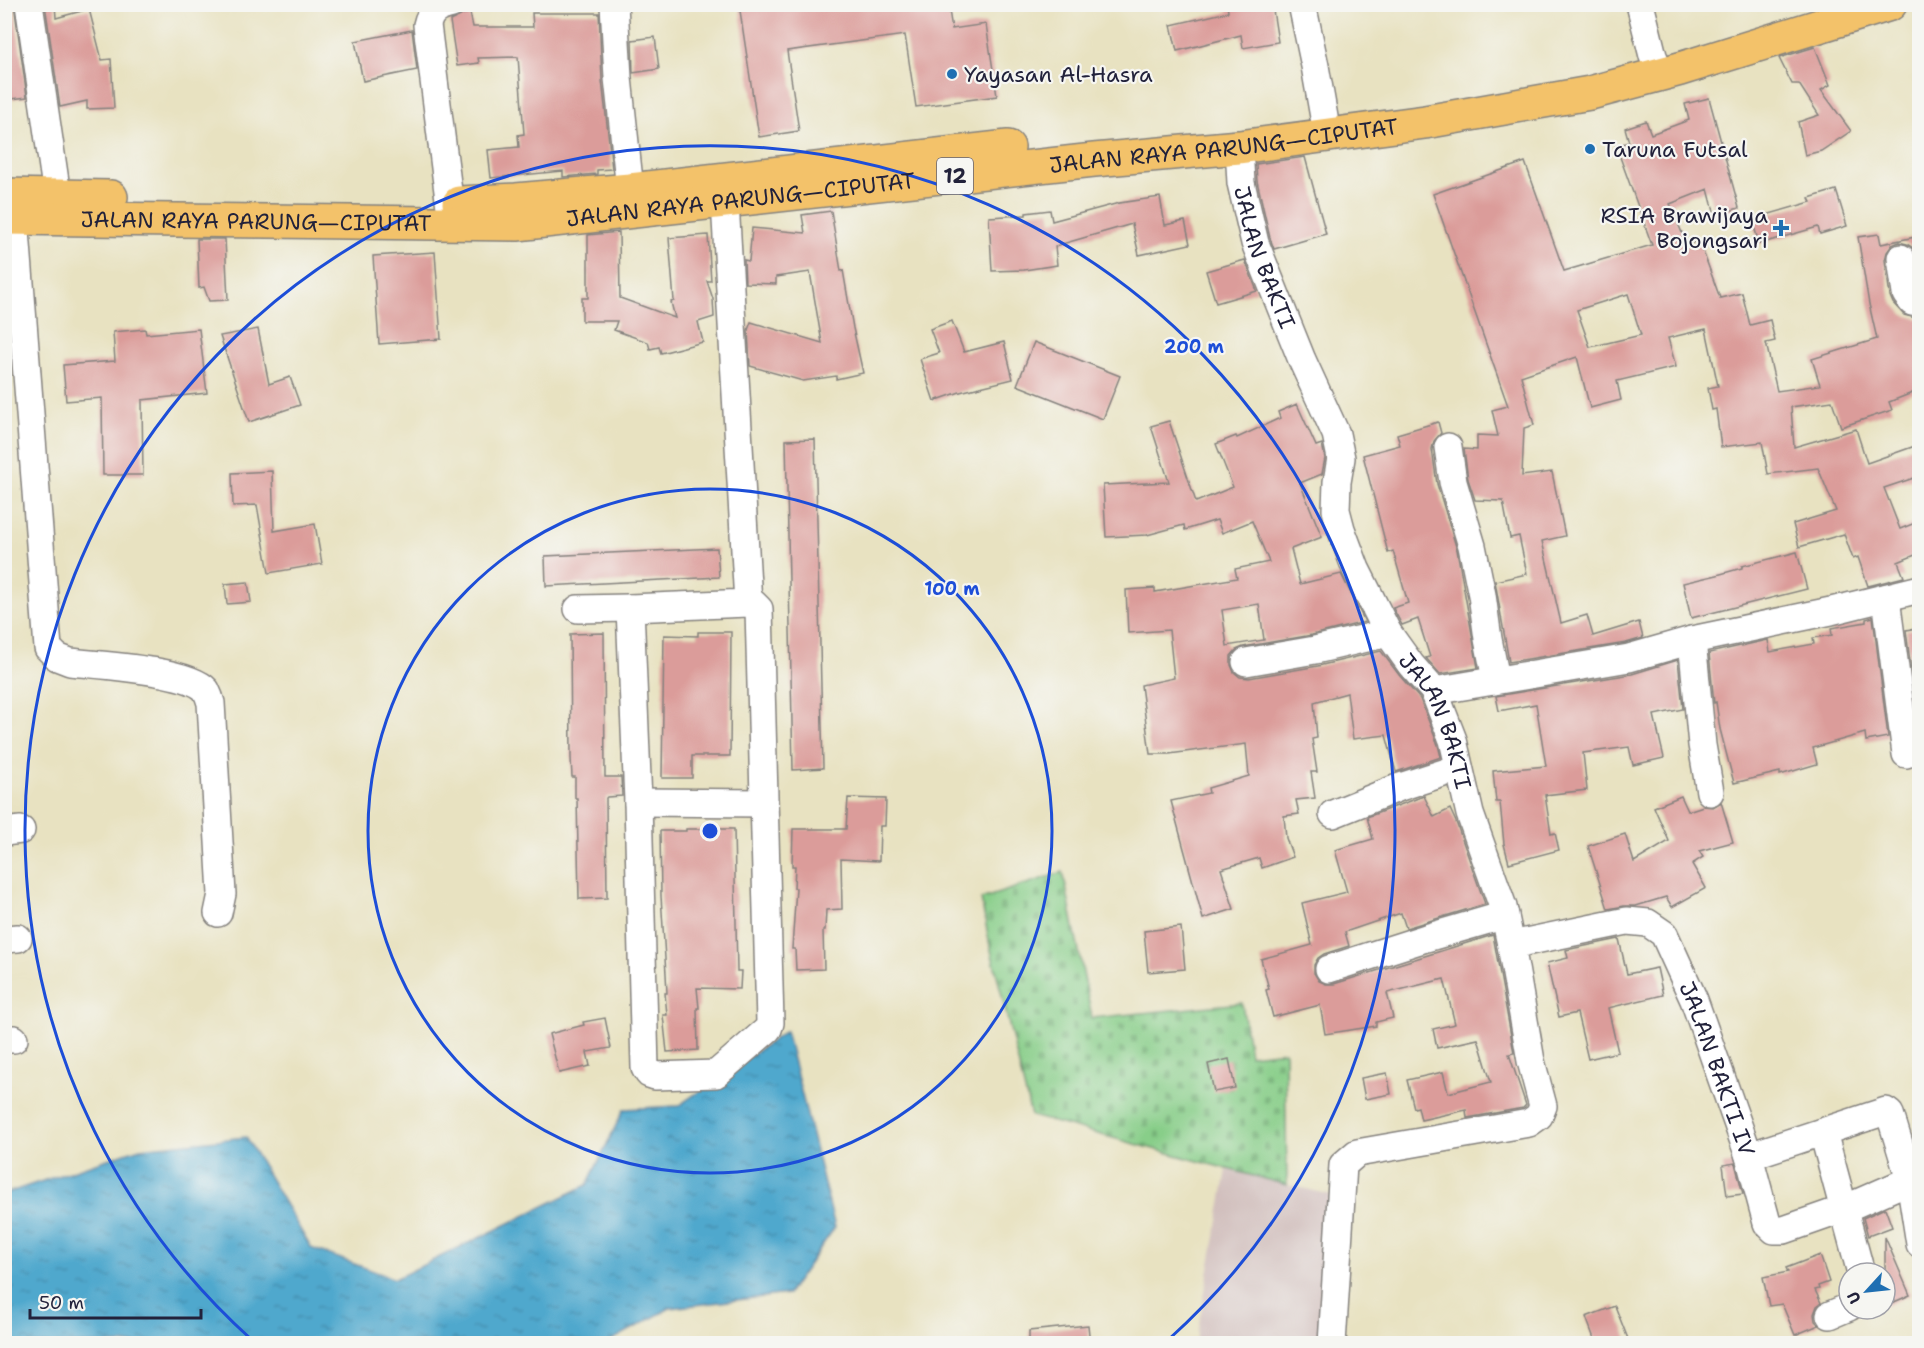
<svg xmlns="http://www.w3.org/2000/svg" width="1924" height="1348" font-family="'Shantell Sans',sans-serif">
<defs>
<pattern id="cemetery-stones" width="16" height="16" patternUnits="userSpaceOnUse" patternTransform="scale(1.5)"><rect width="16" height="16" fill="#88ce89"/><path d="M2 7V4a2 2 0 0 1 4 0v3zM10 15v-3a2 2 0 0 1 4 0v3z" fill="#75b177"/></pattern>
<pattern id="water-ripples" width="26" height="14" patternUnits="userSpaceOnUse" patternTransform="scale(1.5)"><rect width="26" height="14" fill="#50a8cd"/><path d="M2 4q2-2 4 0t4 0M15 11q2-2 4 0t4 0" fill="none" stroke="#4288a8"/></pattern>
</defs>
<rect width="100%" height="100%" fill="#f6f6f2"/>
<filter id="ink" filterUnits="userSpaceOnUse"><feTurbulence type="fractalNoise" baseFrequency=".0167" numOctaves="2"/><feDisplacementMap in="SourceGraphic" scale="12" xChannelSelector="R" yChannelSelector="G"/><feConvolveMatrix kernelMatrix="1 2 1 2 8 2 1 2 1" color-interpolation-filters="sRGB"/></filter>
<filter id="wash" filterUnits="userSpaceOnUse"><feTurbulence type="fractalNoise" baseFrequency=".008" numOctaves="4" result="noise"/><feDisplacementMap in="SourceGraphic" scale="24" xChannelSelector="R" yChannelSelector="G"/><feGaussianBlur stdDeviation="1.35" result="paint"/><feColorMatrix in="noise" values="0 0 0 0 0 0 0 0 0 0 0 0 0 0 0 0 0 1.4 0 .05"/><feComposite in="paint" operator="in"/></filter>
<g filter="url(#wash)">
<rect width="100%" height="100%" fill="#e8e2c1"/>
<polygon fill="#d1bfbd" points="1227,1170 1331,1195 1323,1343 1198,1344 1196,1341"/>
<polygon fill="url(#cemetery-stones)" stroke="#557862" stroke-width="1.5" points="1063,872 1092,1018 1242,1003 1250,1055 1285,1051 1287,1185 1031,1116 990,946 981,899"/>
<polygon fill="url(#water-ripples)" stroke="#396584" stroke-width="1.5" points="786,1031 835,1227 788,1294 670,1308 607,1343 5,1344 4,1194 140,1148 246,1137 311,1248 395,1279 587,1185 624,1109 678,1106"/>
<g id="blocks">
<g fill="#db9c9a" fill-rule="evenodd">
<polygon points="4,4 14,4 27,97 4,100"/>
<polygon points="45,4 55,4 56,18 89,9 102,60 111,59 114,108 87,109 87,101 60,107"/>
<polygon points="739,4 948,4 952,29 986,24 997,96 916,107 905,35 787,51 799,131 759,137"/>
<polygon points="1227,4 1272,4 1278,42 1243,48 1241,35 1177,51 1171,25 1228,12"/>
<polygon points="470,13 473,27 533,27 532,13 599,13 602,80 612,169 597,170 597,174 563,177 563,171 491,178 488,150 519,147 518,135 524,134 518,57 478,58 479,63 457,66 450,21 464,14"/>
<polygon points="412,30 417,70 363,81 355,41"/>
<polygon points="655,37 659,69 633,73 632,40"/>
<polygon points="1815,47 1830,85 1821,90 1851,131 1821,151 1805,155 1798,122 1819,115 1799,84 1792,84 1779,58"/>
<path d="M1709,98L1739,208L1715,215L1708,189L1670,204L1687,245L1699,240L1720,298L1742,293L1750,325L1770,320L1775,341L1766,343L1777,391L1820,385L1812,359L1877,339L1869,304L1858,237L1879,234L1881,244L1920,236V277L1916,255L1913,248L1907,244L1899,242L1892,245L1887,252L1885,260L1890,296L1893,303L1904,315L1920,319V390L1889,402L1892,410L1841,427L1832,401L1791,407L1794,447L1856,429L1867,463L1915,446L1920,458V476L1884,488L1900,529L1920,521V553L1898,562L1904,577L1868,586L1858,557L1853,559L1844,534L1799,547L1793,524L1836,511L1818,468L1768,474L1762,442L1721,447L1716,409L1712,410L1708,388L1718,386L1706,329L1668,338L1676,367L1617,381L1621,400L1590,408L1577,357L1521,376L1534,425L1524,428L1522,476L1552,472L1565,536L1542,541L1561,623L1587,615L1593,636L1639,622L1643,638L1626,643L1509,662L1495,581L1527,574L1519,536L1510,538L1503,501L1475,500L1468,479L1464,449L1477,450V435L1498,436L1492,410L1508,406L1433,194L1525,162L1564,271L1652,245L1616,146L1629,142L1625,128L1646,121L1651,134L1689,120L1685,104ZM1628,294L1641,335L1590,347L1577,310Z"/>
<polygon points="1305,157 1326,234 1274,249 1270,238 1257,181 1256,164"/>
<polygon points="1836,190 1847,226 1820,234 1818,227 1759,244 1752,219 1811,202 1809,198"/>
<polygon points="1160,197 1165,225 1185,221 1190,244 1139,255 1132,224 1055,246 1057,265 1024,270 992,271 989,217 1026,215 1026,213 1050,210 1052,221 1119,203"/>
<polygon points="831,211 841,271 843,270 853,328 863,373 836,379 836,376 803,381 750,366 748,330 751,322 822,343 810,272 776,277 776,284 745,283 744,260 749,261 752,228 805,233 802,215"/>
<polygon points="619,232 620,298 675,318 671,302 674,301 669,238 708,235 711,281 707,281 713,299 714,317 698,322 703,342 661,353 659,347 650,349 648,342 614,330 617,321 582,321 582,298 588,298 588,235"/>
<polygon points="197,239 225,239 228,300 209,301 204,287 199,288"/>
<polygon points="435,252 441,339 379,344 373,256"/>
<polygon points="1245,260 1257,291 1216,303 1206,271"/>
<polygon points="952,321 964,352 1004,342 1013,379 960,392 934,401 920,359 939,353 930,329"/>
<polygon points="145,329 146,334 199,329 207,393 142,400 143,475 103,475 102,398 66,401 63,365 115,361 113,332"/>
<polygon points="258,329 269,384 290,377 300,405 249,422 220,336"/>
<polygon points="1034,342 1120,376 1103,419 1017,385"/>
<path d="M1297,404L1316,446L1322,444L1325,458L1322,474L1300,483L1322,537L1291,549L1300,584L1341,574L1365,622L1312,635L1243,647L1236,650L1231,656V665L1234,672L1240,677L1249,678L1318,666L1381,651L1399,675L1420,699L1438,745L1441,757L1396,772L1386,735L1353,739L1347,693L1314,702L1317,738L1312,739L1317,772H1311L1315,798L1296,800L1299,814L1284,816L1286,838L1293,857L1262,868L1259,858L1221,869L1234,909L1203,919L1171,801L1209,793L1208,788L1249,776L1246,744L1169,754H1150L1141,685L1174,678L1169,630L1128,633L1126,590L1155,588V592L1237,578L1235,569L1269,562L1252,521L1222,533L1217,520L1185,530L1184,525L1147,535L1106,537L1103,485L1169,482L1151,426L1169,421L1196,502L1233,487L1216,444L1236,436L1237,438L1280,418L1278,412ZM1259,604L1264,640L1227,646L1222,610Z"/>
<polygon points="1438,422 1441,433 1434,441 1432,449 1437,484 1457,550 1478,668 1440,674 1426,658 1430,657 1418,619 1402,625 1393,608 1408,603 1393,551 1388,553 1363,455 1400,445 1397,434"/>
<polygon points="815,439 823,768 793,770 786,440"/>
<polygon points="272,471 274,531 315,524 322,564 269,573 257,505 233,506 232,473"/>
<polygon points="717,548 719,577 546,586 545,556"/>
<polygon points="1797,552 1807,589 1691,618 1683,583 1717,575 1742,568 1742,566"/>
<polygon points="248,582 251,602 227,604 225,584"/>
<polygon points="1873,617 1888,737 1866,741 1865,733 1813,748 1817,764 1780,775 1780,772 1734,783 1720,729 1716,702 1714,703 1709,653 1768,640 1770,652 1814,644 1813,638 1832,635 1831,628 1866,622 1866,619"/>
<polygon points="1920,628 1920,732 1919,733 1906,630"/>
<polygon points="698,632 731,632 730,756 692,756 692,778 662,778 664,635 698,636"/>
<polygon points="604,633 605,777 621,777 622,796 607,797 606,798 607,898 579,899 577,798 575,798 575,777 572,777 571,758 570,634"/>
<polygon points="1678,660 1683,709 1654,715 1664,758 1633,765 1629,747 1583,753 1587,790 1545,795 1551,834 1555,833 1559,850 1509,863 1504,844 1500,802 1496,802 1493,771 1546,766 1536,704 1499,711 1496,696 1632,674"/>
<polygon points="1424,796 1434,817 1450,809 1456,822 1485,904 1406,928 1401,913 1345,932 1349,946 1324,954 1318,958 1314,965 1314,973 1319,981 1326,984 1334,984 1493,935 1514,1053 1509,1054 1526,1105 1523,1108 1467,1118 1466,1110 1421,1120 1418,1107 1414,1108 1407,1080 1443,1072 1448,1093 1491,1082 1478,1039 1437,1048 1433,1029 1455,1024 1444,979 1387,993 1393,1018 1376,1022 1376,1026 1325,1034 1320,1005 1273,1017 1266,990 1269,989 1261,959 1312,945 1302,903 1347,892 1335,850 1373,839 1367,817"/>
<polygon points="1681,796 1688,811 1703,806 1713,807 1721,802 1733,842 1699,851 1703,857 1692,864 1706,888 1672,907 1666,897 1636,906 1624,906 1608,909 1588,846 1625,834 1634,862 1669,841 1654,807"/>
<polygon points="848,798 886,799 885,826 880,826 879,861 841,859 842,909 826,910 825,930 823,930 824,969 796,970 795,949 792,949 796,888 794,888 795,866 792,866 793,829 846,829"/>
<polygon points="686,829 734,829 737,971 741,971 740,989 697,988 699,1008 697,1008 698,1050 667,1052 663,1015 667,1015 665,993 667,993 666,974 661,896 660,831 686,831"/>
<polygon points="1181,927 1185,969 1148,972 1144,931"/>
<polygon points="1619,939 1627,974 1657,968 1663,995 1608,1008 1618,1052 1588,1059 1577,1013 1559,1017 1547,963 1568,958 1566,950"/>
<polygon points="605,1018 611,1048 587,1052 590,1066 559,1073 549,1034 584,1025 583,1022"/>
<polygon points="1229,1059 1235,1088 1214,1092 1208,1064"/>
<polygon points="1387,1073 1391,1094 1365,1099 1361,1078"/>
<polygon points="1735,1163 1743,1194 1727,1196 1723,1165"/>
<polygon points="1885,1208 1892,1227 1868,1236 1863,1218"/>
<polygon points="1885,1237 1910,1295 1885,1306"/>
<polygon points="1820,1255 1829,1282 1818,1286 1819,1289 1815,1290 1821,1303 1817,1306 1814,1314 1815,1321 1819,1325 1795,1335 1782,1304 1769,1306 1763,1277 1788,1272 1786,1268"/>
<polygon points="1615,1306 1630,1344 1596,1344 1586,1317"/>
<polygon points="1088,1325 1090,1344 1029,1344 1029,1331"/>
</g>
</g>
</g>
<g filter="url(#ink)">
<use href="#blocks" fill-opacity="0" stroke="#85827e" stroke-width="1.5"/>
<g fill="none" stroke-linecap="round" stroke-linejoin="round">
<g stroke="#85827e" stroke-width="30">
<g id="minor">
<polyline points="29,4 57,195"/>
<path d="M452,4C438,7 430,11 427,25L452,223"/>
<polyline points="614,4 618,78 630,190"/>
<polyline points="1302,4 1315,66 1324,117"/>
<polyline points="1640,4 1653,56 1661,75"/>
<path id="s1" d="M1239,147L1241,183L1255,243L1302,360L1336,434L1341,458L1337,482L1336,510L1341,529L1356,569L1388,633L1411,665L1434,691L1453,740L1470,814L1503,907L1511,945L1531,1061L1543,1106L1539,1116L1529,1123L1357,1153L1343,1165L1332,1344"/>
<polyline points="725,202 748,603 753,603 759,609 770,1023 768,1029 716,1074 655,1076 649,1074 645,1068 638,802 630,608 748,603"/>
<path d="M15,218L48,648L57,657L70,662C99,665 188,670 206,690C208,694 210,699 211,703L222,894L218,913"/>
<polyline points="1901,258 1906,294 1912,302 1920,303"/>
<polyline points="1448,447 1453,482 1472,546 1482,595 1488,639 1494,669 1494,681"/>
<polyline points="1886,598 1906,754"/>
<polyline points="578,609 630,608"/>
<polyline points="1692,640 1702,745 1710,792"/>
<polyline points="1246,662 1315,650 1388,633"/>
<polyline points="1434,691 1629,658 1692,640 1831,611 1920,589"/>
<polyline points="638,802 764,803"/>
<polyline points="1333,814 1400,787 1459,768"/>
<polyline points="4,832 21,830"/>
<polyline points="4,939 18,938"/>
<path id="s2" d="M1511,945L1627,921L1648,923L1664,934L1694,1000L1749,1156L1886,1111L1890,1114L1910,1180L1920,1244"/>
<polyline points="1329,969 1426,938 1505,915"/>
<polyline points="4,1039 14,1039"/>
<polyline points="1823,1132 1861,1273"/>
<polyline points="1749,1156 1767,1223 1774,1230 1784,1230 1844,1209 1910,1180"/>
<polyline points="1830,1315 1849,1307"/>
</g>
</g>
<g stroke="#85827e" stroke-width="36">
<g id="trunk">
<polyline points="4,195 111,197"/>
<polyline points="459,203 516,200 630,190 1008,147"/>
<path id="s3" d="M4,218L517,224L1094,160L1239,147L1425,122L1590,93L1680,69L1890,4"/>
</g>
</g>
<use href="#minor" stroke="#fff" stroke-width="27"/>
<use href="#trunk" stroke="#f3c26a" stroke-width="33"/>
</g>
</g>
<g fill="none" stroke="#1d4ed8" stroke-width="3">
<circle cx="710" cy="831" r="342"/>
<path d="M252 1340A685 685 0 1 1 1168 1340"/>
</g>
<g fill="#1f6fb2" stroke="#f6f6f2" stroke-width="2">
<circle cx="952" cy="74" r="6"/>
<circle cx="1590" cy="149" r="6"/>
<path d="M1778 219h6v6h6v6h-6v6h-6v-6h-6v-6h6z"/>
</g>
<g text-anchor="middle" stroke-width="4.5" stroke-linejoin="round" paint-order="stroke">
<rect fill="#f6f6f2" stroke="#626272" stroke-width="1.5" x="937" y="158" width="36" height="36" rx="4.5"/>
<g font-size="21" font-weight="bold" fill="#22223b">
<text x="955" y="183">12</text>
</g>
<g font-size="22" fill="#22223b" stroke="#f6f6f2" text-anchor="start">
<text x="964" y="82">Yayasan Al-Hasra</text>
<text x="1602" y="157">Taruna Futsal</text>
<text x="1768" y="223" text-anchor="end">RSIA Brawijaya<tspan x="1768" dy="25">Bojongsari</tspan></text>
</g>
<g font-size="22" fill="#22223b" stroke="#f6f6f2">
<text dy="8" stroke="none"><textPath href="#s3" startOffset="1224">JALAN RAYA PARUNG—CIPUTAT</textPath></text>
<text dy="8" stroke="none"><textPath href="#s3" startOffset="738">JALAN RAYA PARUNG—CIPUTAT</textPath></text>
<text dy="8" stroke="none"><textPath href="#s3" startOffset="252">JALAN RAYA PARUNG—CIPUTAT</textPath></text>
<text dy="8" stroke="none"><textPath href="#s1" startOffset="114">JALAN BAKTI</textPath></text>
<text dy="8" stroke="none"><textPath href="#s1" startOffset="618">JALAN BAKTI</textPath></text>
<text dy="8" stroke="none"><textPath href="#s2" startOffset="304">JALAN BAKTI IV</textPath></text>
</g>
</g>
<circle cx="710" cy="831" r="9" fill="#1d4ed8" stroke="#f6f6f2" stroke-width="3"/>
<g font-size="18" text-anchor="middle" font-weight="bold" fill="#1d4ed8" stroke="#f6f6f2" stroke-width="4.5" stroke-linejoin="round" paint-order="stroke">
<text x="1194" y="353">200 m</text>
<text x="952" y="595">100 m</text>
</g>
<rect width="1924" height="1348" fill="none" stroke="#f6f6f2" stroke-width="24"/>
<g transform="translate(1867 1291) rotate(243)"><circle r="28" fill="#f6f6f2" stroke="#a1a1a9" stroke-width="1.5"/>
<path d="M0-4.5L10 22L0 15L-10 22Z" fill="#1f6fb2"/>
<text y="-9" font-size="16" font-weight="bold" text-anchor="middle" fill="#22223b">U</text>
</g>
<path d="M30 1309v9h171v-9" fill="none" stroke="#22223b" stroke-width="3"/>
<text x="39" y="1309" font-size="18" fill="#22223b" stroke="#f6f6f2" stroke-width="4.5" paint-order="stroke">50 m</text>
</svg>
